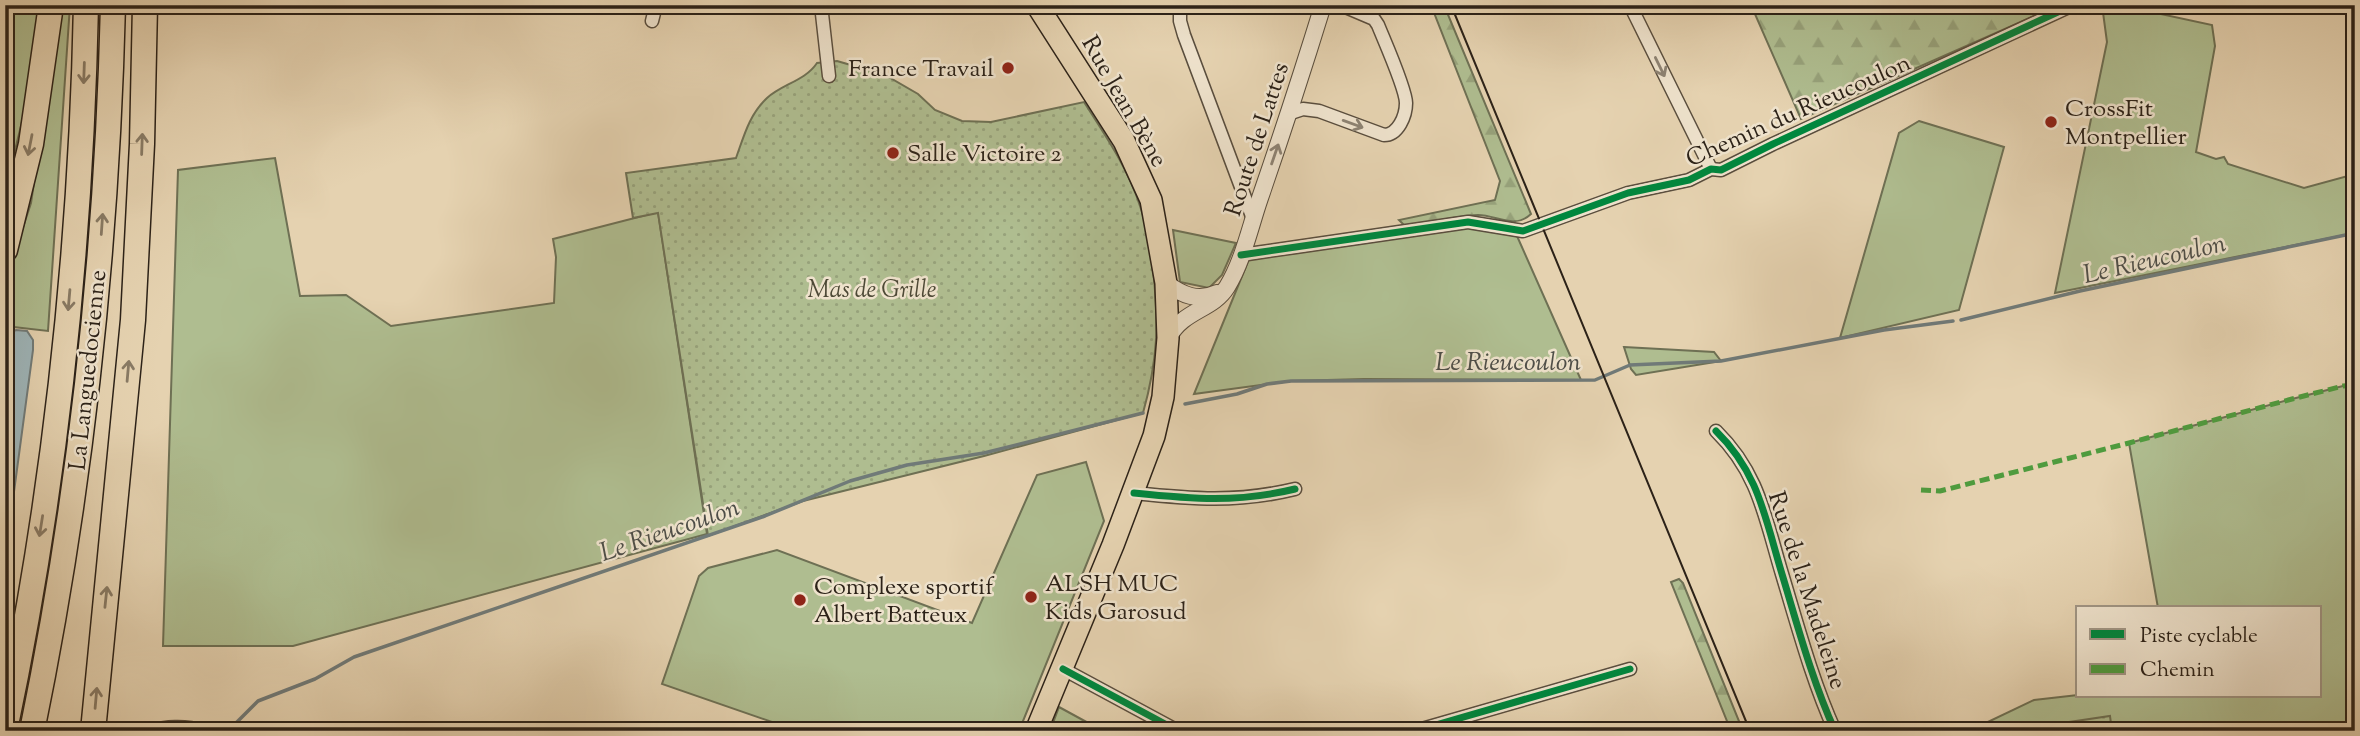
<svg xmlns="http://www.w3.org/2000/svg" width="2360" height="736" font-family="'Sorts Mill Goudy',serif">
<defs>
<pattern id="forest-firs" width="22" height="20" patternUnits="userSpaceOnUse" patternTransform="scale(1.75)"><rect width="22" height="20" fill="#afbd90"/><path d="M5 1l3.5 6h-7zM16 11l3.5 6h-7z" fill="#97a27b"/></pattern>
<pattern id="garden-dots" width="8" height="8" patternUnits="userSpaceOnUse" patternTransform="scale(1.75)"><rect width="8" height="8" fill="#afbd90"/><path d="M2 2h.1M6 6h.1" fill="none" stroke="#97a27b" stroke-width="1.8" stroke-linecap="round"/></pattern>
</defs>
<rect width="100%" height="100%" fill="#e5d2b0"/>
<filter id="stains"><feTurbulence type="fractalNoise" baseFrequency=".00286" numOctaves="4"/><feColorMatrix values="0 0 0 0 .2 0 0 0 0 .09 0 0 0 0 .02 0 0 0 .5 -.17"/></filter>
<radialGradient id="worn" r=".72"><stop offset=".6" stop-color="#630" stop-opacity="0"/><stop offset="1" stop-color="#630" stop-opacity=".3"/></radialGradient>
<g fill="#afbd90" stroke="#6e7054" stroke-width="2">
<polygon points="13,5 39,5 32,81 5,191 5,54"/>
<polygon points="60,5 70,5 48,331 5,326 5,282 31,203"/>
<polygon points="2102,5 2119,5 2212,25 2215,46 2196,152 2216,159 2224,157 2228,164 2304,188 2355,174 2355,233 2055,293 2107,42"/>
<polygon points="1919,121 2004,147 1959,310 1840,338 1899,133"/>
<polygon points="275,158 300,296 346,295 391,326 554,303 556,257 553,239 658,212 707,534 293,646 163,646 178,170"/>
<polygon points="1467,227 1517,236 1581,380 1364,379 1291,381 1194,394 1249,259"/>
<polygon points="1173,230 1236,243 1222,275 1209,288 1180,282"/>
<polygon points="1624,347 1714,352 1721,361 1636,375 1631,369"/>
<polygon points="2355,385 2355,731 1969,731 2034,700 2078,695 2320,696 2320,608 2158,608 2129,443 2292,399 2343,386"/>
<polygon points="1086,462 1104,521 1019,731 798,731 662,684 699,576 708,568 777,550 972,623 1037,475"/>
<polygon points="1059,707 1103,731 1050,731"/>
</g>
<g fill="url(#forest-firs)" stroke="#6e7054" stroke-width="2">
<path d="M1431,5H1444L1531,214C1514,230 1497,215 1478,215C1454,216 1429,223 1406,227L1399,220L1495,200L1500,181Z"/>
<polygon points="1751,5 2037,5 2041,13 1801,119"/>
<polygon points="1679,579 1683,583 1743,731 1731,731 1671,582"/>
</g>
<g fill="url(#garden-dots)" stroke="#6e7054" stroke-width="2">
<path d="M837,61L885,75L918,94L935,110L962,121L991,122L1084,102C1105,135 1128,168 1140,206C1147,226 1150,248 1153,269C1159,324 1158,359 1143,413L984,456L803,501L708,536L658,213L633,218L626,173L736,158C744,136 749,115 767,98C782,84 805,81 817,63Z"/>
<polygon points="2110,716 2112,731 2017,731 2022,729"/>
</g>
<polygon fill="#9db4b8" stroke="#707a78" stroke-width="2" points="16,330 27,331 33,340 33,350 5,559 5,335"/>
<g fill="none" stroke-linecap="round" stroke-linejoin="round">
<g stroke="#707a78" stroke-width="3.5">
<polyline points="1961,320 2080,291 2355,233"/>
<polyline points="1185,404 1237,394 1267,384 1291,381 1595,380 1630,365 1721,361 1884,330 1953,321"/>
<polyline points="228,731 258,701 315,679 354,657 765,516 850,481 907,465 984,453 1143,413"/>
</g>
<g stroke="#5a4e3e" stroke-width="15">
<g id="minor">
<polyline points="821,5 829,76"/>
<polyline points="1180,5 1180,21 1184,35 1253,219"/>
<polyline points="1630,5 1711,169"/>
<polyline points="652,21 656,5"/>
<path d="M1288,114L1303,109L1319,111L1384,135C1398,135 1406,116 1406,103C1406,89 1384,40 1378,25L1374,19L1341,5"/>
<polyline points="1241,255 1468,222 1523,231 1628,193 1689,180 1711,169 1721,170 1773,144 2073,5"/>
<path d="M1716,431C1759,473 1765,518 1782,574C1798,627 1812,680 1835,731"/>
<path d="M1134,493C1192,499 1237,503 1295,489"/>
<polyline points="1063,669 1178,731"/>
<path d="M146,731C166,727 184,725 204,731"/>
<polyline points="1415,731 1630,669"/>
</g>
</g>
<g stroke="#5a4e3e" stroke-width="18">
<g id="tertiary">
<path d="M1166,283C1182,295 1198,302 1217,293"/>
<path d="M1168,338C1184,309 1212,311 1227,287C1243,261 1250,227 1260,198C1282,134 1303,70 1323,5"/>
</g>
</g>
<g stroke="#2c2218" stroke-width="24">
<polyline id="primary" points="1036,731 1113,545 1154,436 1163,397 1168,338 1166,283 1151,200 1124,141 1037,5"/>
</g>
<g stroke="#2c2218" stroke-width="27">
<g id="motorway">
<polyline points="5,250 31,144 51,5"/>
<path d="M5,730C55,492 81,248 86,5"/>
<path d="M32,731C81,492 107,249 113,5"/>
<polyline points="93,731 133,320 142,144 145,5"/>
</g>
</g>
<use href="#minor" stroke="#eee2cc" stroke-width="12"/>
<use href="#tertiary" stroke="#eee2cc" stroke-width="16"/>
<use href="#primary" stroke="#e5d2b0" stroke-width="21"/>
<use href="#motorway" stroke="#e5d2b0" stroke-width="24"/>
<polyline stroke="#2c2218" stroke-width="2" points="1451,5 1750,731"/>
<polyline stroke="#4f9b3e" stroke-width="5" stroke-dasharray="10 5" stroke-linecap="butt" points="1921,490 1940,491 2129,443 2292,399 2343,386 2355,385"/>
<g stroke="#eee2cc" stroke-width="11">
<g id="cycleway">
<polyline points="1241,255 1468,222 1523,231 1628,193 1689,180 1711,169 1721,170 1773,144 2073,5"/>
<path d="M1716,431C1759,473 1765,518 1782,574C1798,627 1812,680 1835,731"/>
<path d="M1134,493C1192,499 1237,503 1295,489"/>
<polyline points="1063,669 1178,731"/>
<polyline points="1415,731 1630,669"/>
</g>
</g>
<use href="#cycleway" stroke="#00873e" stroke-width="7"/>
</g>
<defs><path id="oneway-shaft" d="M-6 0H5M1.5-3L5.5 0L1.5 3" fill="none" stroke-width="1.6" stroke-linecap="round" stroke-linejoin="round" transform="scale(1.75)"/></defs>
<g stroke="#8d8272">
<use href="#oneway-shaft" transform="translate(1660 67) rotate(64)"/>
<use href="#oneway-shaft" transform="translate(1353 124) rotate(20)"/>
<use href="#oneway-shaft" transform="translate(1275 154) rotate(-71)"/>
</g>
<g stroke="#887a64">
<use href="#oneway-shaft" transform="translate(84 73) rotate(92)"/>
<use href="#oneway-shaft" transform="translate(142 144) rotate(-88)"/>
<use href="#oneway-shaft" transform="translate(30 145) rotate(101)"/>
<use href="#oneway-shaft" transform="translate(102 224) rotate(-86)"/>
<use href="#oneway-shaft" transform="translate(69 300) rotate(95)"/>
<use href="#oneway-shaft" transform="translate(128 371) rotate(-85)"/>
<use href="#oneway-shaft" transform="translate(41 526) rotate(99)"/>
<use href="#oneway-shaft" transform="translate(106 597) rotate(-84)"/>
<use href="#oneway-shaft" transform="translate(96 698) rotate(-85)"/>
</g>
<g fill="#8f2418" stroke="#eee2cc" stroke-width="2.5">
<circle cx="1008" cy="68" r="7"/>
<circle cx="2051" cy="122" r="7"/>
<circle cx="893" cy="153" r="7"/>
<circle cx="1031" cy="597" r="7"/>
<circle cx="800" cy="600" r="7"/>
</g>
<g text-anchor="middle" stroke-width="5" stroke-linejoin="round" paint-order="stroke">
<g font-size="24" fill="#2c2218" stroke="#eee2cc" text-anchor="start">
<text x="994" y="76" text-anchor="end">France Travail</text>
<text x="2065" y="116">CrossFit<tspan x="2065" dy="28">Montpellier</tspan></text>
<text x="907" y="161">Salle Victoire 2</text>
<text x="1045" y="591">ALSH MUC<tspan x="1045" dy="28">Kids Garosud</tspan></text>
<text x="814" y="594">Complexe sportif<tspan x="814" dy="28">Albert Batteux</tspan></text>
</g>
<g font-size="24" fill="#2c2218" stroke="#eee2cc">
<text transform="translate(1125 101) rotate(60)" y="8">Rue Jean Bène</text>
<text transform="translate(1798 110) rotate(-24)" y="8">Chemin du Rieucoulon</text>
<text transform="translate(1256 139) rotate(-72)" y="8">Route de Lattes</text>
<text transform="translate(87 370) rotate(-84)" y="8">La Languedocienne</text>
<text transform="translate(1808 590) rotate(72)" y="8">Rue de la Madeleine</text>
</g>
<g font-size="24" font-style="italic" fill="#4d4936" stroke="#eee2cc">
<text x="872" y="297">Mas de Grille</text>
</g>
<g font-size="26" font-style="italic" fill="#4e4e48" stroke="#eee2cc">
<text transform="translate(2154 258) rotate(-13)" y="9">Le Rieucoulon</text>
<text x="1508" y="370">Le Rieucoulon</text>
<text transform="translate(669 529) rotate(-19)" y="9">Le Rieucoulon</text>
</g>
</g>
<rect width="2360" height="736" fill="none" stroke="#e5d2b0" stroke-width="28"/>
<rect x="7" y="7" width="2346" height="722" fill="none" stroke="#2c2218" stroke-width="3.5"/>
<rect x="14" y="14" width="2332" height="708" fill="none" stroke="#2c2218" stroke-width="2"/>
<rect x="2076" y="606" width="245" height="91" fill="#eee2cc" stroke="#a09584" stroke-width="2"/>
<rect x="2090" y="629" width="35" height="10" fill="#00873e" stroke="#a09584" stroke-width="2"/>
<text x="2140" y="642" font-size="21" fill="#2c2218">Piste cyclable</text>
<rect x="2090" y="664" width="35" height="10" fill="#4f9b3e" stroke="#a09584" stroke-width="2"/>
<text x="2140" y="676" font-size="21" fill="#2c2218">Chemin</text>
<rect width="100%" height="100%" filter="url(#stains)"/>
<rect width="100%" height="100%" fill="url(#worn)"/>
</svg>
